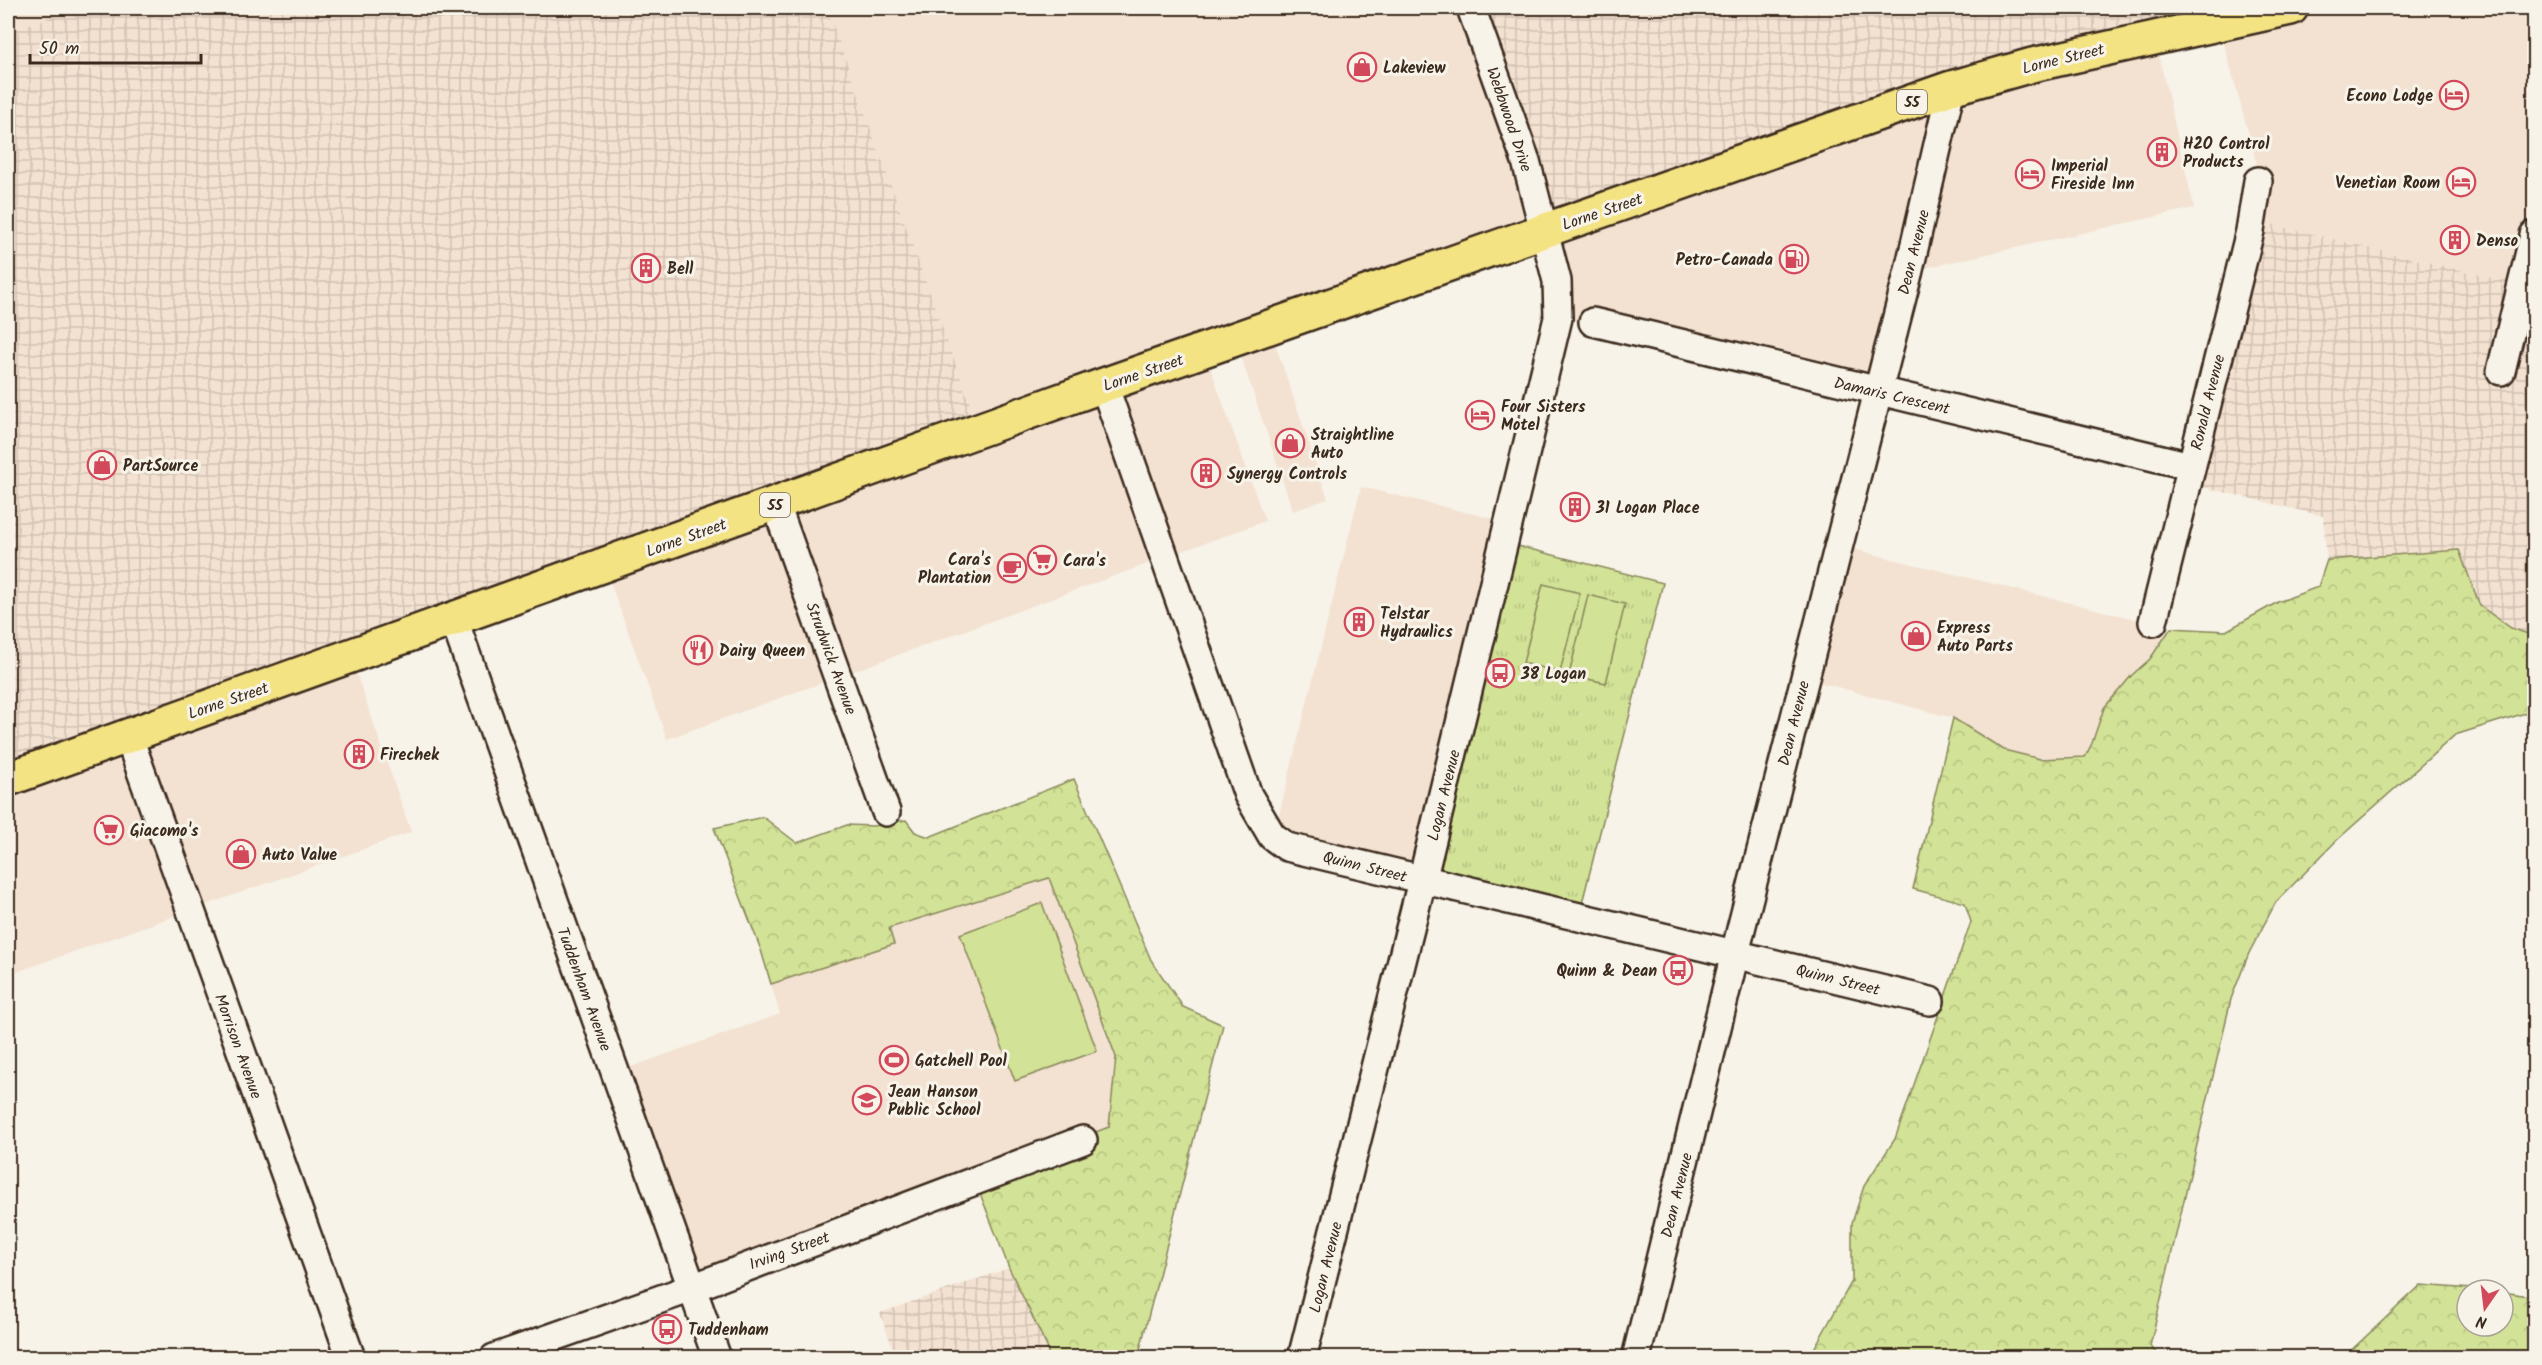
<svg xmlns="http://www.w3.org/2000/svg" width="2542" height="1365" font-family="Kalam,sans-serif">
<defs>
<pattern id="industrial-grid" width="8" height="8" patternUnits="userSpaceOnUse" patternTransform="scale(1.5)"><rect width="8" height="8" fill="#f3e1d1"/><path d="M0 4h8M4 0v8" fill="none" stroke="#d1c1b3"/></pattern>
<pattern id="forest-crowns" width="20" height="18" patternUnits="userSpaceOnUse" patternTransform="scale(1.5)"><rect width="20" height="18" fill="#d2e296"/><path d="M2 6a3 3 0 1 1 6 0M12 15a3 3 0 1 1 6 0" fill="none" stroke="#b5c281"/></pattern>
<pattern id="park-tufts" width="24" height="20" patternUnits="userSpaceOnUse" patternTransform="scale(1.5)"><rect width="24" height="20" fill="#d2e296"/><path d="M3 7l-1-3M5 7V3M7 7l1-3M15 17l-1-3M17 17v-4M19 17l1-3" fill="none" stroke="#b5c281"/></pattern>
</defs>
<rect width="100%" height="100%" fill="#f7f3e8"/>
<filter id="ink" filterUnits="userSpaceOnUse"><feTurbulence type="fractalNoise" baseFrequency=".0167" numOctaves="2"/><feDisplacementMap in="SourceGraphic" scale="12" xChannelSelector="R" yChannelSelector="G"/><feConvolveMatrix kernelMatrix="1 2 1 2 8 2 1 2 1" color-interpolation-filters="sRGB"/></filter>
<g filter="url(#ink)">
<g fill="#f3e1d1">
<polygon points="8,8 75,8 8,32"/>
<polygon points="827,8 1474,8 2155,40 2194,208 1911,271 1879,395 1592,324 1560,318 1545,233 1270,329 1328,499 1293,511 1236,342 1205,353 1265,521 667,739 605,568 979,432"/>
<polygon points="2303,8 2534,8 2534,288 2255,220 2262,183 2219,25"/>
<polygon points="1361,487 1511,523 1424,883 1273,839"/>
<polygon points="1840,546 2171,628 2150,659 2132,675 2104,708 2085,757 2040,759 2004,750 1953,718 1807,679"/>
<polygon points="351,658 411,832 8,975 8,781"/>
<polygon points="1049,878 1116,1057 1109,1128 690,1287 614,1073 780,1014 771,984 894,944 889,928"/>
</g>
<g fill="url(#industrial-grid)">
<polygon points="75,8 827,8 980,432 8,781 8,32"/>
<polygon points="1474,8 2303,8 2033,67 1545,233"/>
<polygon points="2255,220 2534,288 2534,636 2511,628 2480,606 2459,550 2327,560 2323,516 2190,484"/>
<polygon points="1009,1268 1047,1347 1049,1357 896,1357 880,1313"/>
</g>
<g fill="url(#forest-crowns)" stroke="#86865a" stroke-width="1.5">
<polygon points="2459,550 2480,606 2511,628 2534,636 2534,713 2522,714 2455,735 2337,840 2276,902 2249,953 2231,999 2150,1346 2160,1357 1812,1357 1815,1347 1852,1281 1852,1223 1864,1186 1895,1139 1971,922 1965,903 1913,889 1953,718 2004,750 2040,759 2085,757 2092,743 2104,708 2132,675 2150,659 2171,628 2226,631 2278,602 2318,587 2327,560"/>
<polygon points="1074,779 1151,960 1183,1007 1223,1025 1138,1357 1049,1357 1047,1347 1009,1268 974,1178 1109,1127 1116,1057 1049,878 889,928 894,944 771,984 761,950 714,828 763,817 797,843 847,825 873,826 906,820 915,832 929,837"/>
<polygon points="2421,1285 2484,1290 2467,1290 2467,1326 2503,1326 2503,1292 2534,1297 2534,1357 2344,1357"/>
</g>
<polygon fill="url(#park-tufts)" stroke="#86865a" stroke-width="1.5" points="1506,543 1663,583 1578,919 1424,883"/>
<g fill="#d2e296" stroke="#86865a" stroke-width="1.5">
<polygon points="1543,584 1580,593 1560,672 1523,663"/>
<polygon points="1588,595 1625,604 1606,683 1569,675"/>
<polygon points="1042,903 1097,1051 1015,1081 960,934"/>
</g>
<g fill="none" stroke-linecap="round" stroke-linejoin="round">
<g stroke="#3b2a1e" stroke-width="32">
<g id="minor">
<polyline points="1593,322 2191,466"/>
<polyline points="2501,371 2534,235"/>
<polyline points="1104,385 1248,795 1272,836 1287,847 1930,1001"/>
<polyline points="776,505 886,812"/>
<polyline points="454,620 717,1358"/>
<polyline points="2153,622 2250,231 2258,181"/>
<polyline points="128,735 351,1358"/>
<polyline points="494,1358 692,1288 1083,1140"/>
<polyline points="1302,1358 1422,881 1558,318 1557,281 1526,161 1471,8"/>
<polyline points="1636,1358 1742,925 1909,270 1951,88"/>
</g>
</g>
<g stroke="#3b2a1e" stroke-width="38">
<polyline id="major" points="8,779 1104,385 1951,88 2032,65 2291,8"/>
</g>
<use href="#minor" stroke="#f7f3e8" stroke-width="27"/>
<use href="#major" stroke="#f4e382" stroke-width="33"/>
</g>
</g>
<defs>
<g id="shop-ring" transform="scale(1.5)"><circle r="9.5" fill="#f7f3e8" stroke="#d1495b" stroke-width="1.5"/><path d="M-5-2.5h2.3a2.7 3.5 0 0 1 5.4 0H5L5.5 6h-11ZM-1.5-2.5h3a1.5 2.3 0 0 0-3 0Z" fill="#d1495b"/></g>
<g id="hotel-ring" transform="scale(1.5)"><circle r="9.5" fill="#f7f3e8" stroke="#d1495b" stroke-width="1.5"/><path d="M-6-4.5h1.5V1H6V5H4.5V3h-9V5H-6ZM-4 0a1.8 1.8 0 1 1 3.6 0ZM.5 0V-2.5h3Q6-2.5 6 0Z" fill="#d1495b"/></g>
<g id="building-ring" transform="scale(1.5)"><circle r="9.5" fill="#f7f3e8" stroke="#d1495b" stroke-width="1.5"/><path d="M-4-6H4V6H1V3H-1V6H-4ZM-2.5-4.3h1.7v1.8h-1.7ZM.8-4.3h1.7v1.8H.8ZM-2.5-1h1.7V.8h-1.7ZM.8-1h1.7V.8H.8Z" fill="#d1495b"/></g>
<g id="fuel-ring" transform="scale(1.5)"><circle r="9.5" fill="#f7f3e8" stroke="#d1495b" stroke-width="1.5"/><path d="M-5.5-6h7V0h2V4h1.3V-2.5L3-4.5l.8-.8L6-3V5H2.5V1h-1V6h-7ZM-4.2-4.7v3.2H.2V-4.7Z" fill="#d1495b"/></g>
<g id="supermarket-ring" transform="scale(1.5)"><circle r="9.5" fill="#f7f3e8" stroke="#d1495b" stroke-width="1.5"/><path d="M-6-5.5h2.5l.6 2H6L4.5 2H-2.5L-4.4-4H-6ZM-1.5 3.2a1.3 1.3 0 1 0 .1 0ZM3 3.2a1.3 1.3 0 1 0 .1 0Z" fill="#d1495b"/></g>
<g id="cafe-ring" transform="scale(1.5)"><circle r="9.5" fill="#f7f3e8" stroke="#d1495b" stroke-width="1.5"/><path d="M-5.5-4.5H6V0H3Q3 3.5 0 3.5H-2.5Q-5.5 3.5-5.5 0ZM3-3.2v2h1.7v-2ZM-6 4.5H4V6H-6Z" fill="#d1495b"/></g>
<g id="restaurant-ring" transform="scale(1.5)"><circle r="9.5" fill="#f7f3e8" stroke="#d1495b" stroke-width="1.5"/><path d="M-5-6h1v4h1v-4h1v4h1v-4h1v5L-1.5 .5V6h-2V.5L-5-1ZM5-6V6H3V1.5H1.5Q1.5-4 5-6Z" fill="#d1495b"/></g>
<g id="bus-ring" transform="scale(1.5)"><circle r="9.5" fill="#f7f3e8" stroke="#d1495b" stroke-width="1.5"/><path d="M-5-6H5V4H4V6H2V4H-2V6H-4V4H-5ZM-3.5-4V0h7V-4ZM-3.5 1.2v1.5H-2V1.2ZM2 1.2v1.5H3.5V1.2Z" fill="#d1495b"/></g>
<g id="stadium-ring" transform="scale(1.5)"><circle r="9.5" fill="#f7f3e8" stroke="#d1495b" stroke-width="1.5"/><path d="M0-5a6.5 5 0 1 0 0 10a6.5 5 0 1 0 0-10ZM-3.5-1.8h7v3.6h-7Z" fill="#d1495b"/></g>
<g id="school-ring" transform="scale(1.5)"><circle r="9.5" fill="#f7f3e8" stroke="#d1495b" stroke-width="1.5"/><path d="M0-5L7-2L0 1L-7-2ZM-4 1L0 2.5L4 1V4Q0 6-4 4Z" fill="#d1495b"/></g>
</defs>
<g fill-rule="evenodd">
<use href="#shop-ring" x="1362" y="67"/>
<use href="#hotel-ring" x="2454" y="95"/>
<use href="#building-ring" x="2162" y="152"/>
<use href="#hotel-ring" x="2030" y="174"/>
<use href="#hotel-ring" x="2461" y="182"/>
<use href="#building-ring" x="2455" y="240"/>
<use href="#fuel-ring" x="1794" y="259"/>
<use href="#building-ring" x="646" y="268"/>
<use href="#hotel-ring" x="1480" y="415"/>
<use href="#shop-ring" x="1290" y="443"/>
<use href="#shop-ring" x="102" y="465"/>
<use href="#building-ring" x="1206" y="473"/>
<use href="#building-ring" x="1575" y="507"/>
<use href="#supermarket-ring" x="1042" y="560"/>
<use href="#cafe-ring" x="1012" y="568"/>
<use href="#building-ring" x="1359" y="622"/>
<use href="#shop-ring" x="1916" y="636"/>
<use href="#restaurant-ring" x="698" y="650"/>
<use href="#bus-ring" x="1500" y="673"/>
<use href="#building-ring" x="359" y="754"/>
<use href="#supermarket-ring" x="109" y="830"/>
<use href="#shop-ring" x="241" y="854"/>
<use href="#bus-ring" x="1678" y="970"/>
<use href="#stadium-ring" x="894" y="1060"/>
<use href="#school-ring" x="867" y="1100"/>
<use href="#bus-ring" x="667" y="1329"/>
</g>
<g text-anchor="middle" stroke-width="6" stroke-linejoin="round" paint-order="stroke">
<g fill="#f7f3e8" stroke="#73665b" stroke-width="1.5">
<rect x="1897" y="90" width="30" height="24" rx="4.5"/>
<rect x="760" y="493" width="30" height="24" rx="4.5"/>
</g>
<g font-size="15" font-weight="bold" fill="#3b2a1e">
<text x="1912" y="107">55</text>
<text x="775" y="510">55</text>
</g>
<g font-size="16" fill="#3b2a1e" stroke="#f7f3e8">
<text transform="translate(2063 58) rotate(-14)" y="6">Lorne Street</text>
<text transform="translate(1510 119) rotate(71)" y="6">Webbwood Drive</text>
<text transform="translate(1602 211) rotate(-19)" y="6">Lorne Street</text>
<text transform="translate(1913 252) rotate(-76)" y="6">Dean Avenue</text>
<text transform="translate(1143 372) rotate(-19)" y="6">Lorne Street</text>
<text transform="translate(1892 395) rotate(13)" y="6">Damaris Crescent</text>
<text transform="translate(2207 402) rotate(-76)" y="6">Ronald Avenue</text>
<text transform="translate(686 537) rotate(-20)" y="6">Lorne Street</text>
<text transform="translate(832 658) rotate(70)" y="6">Strudwick Avenue</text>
<text transform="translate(228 700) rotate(-19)" y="6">Lorne Street</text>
<text transform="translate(1793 723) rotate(-76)" y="6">Dean Avenue</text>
<text transform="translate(1443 795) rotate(-76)" y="6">Logan Avenue</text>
<text transform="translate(1365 866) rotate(14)" y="6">Quinn Street</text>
<text transform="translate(1838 979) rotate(14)" y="6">Quinn Street</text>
<text transform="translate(585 989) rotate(70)" y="6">Tuddenham Avenue</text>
<text transform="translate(239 1046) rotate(70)" y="6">Morrison Avenue</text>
<text transform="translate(1676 1195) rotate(-76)" y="6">Dean Avenue</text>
<text transform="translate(789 1250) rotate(-20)" y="6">Irving Street</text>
<text transform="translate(1325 1267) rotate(-76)" y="6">Logan Avenue</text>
</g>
<g font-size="16" font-weight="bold" fill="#3b2a1e" stroke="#f7f3e8" text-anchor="start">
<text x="1383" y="73">Lakeview</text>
<text x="2433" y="101" text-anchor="end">Econo Lodge</text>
<text x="2183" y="149">H2O Control<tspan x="2183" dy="18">Products</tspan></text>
<text x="2051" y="171">Imperial<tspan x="2051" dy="18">Fireside Inn</tspan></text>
<text x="2440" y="188" text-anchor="end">Venetian Room</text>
<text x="2476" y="246">Denso</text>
<text x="1773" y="265" text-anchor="end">Petro-Canada</text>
<text x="667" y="274">Bell</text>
<text x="1501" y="412">Four Sisters<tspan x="1501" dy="18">Motel</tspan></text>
<text x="1311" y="440">Straightline<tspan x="1311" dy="18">Auto</tspan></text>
<text x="123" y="471">PartSource</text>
<text x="1227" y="479">Synergy Controls</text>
<text x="1596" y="513">31 Logan Place</text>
<text x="991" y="565" text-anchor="end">Cara's<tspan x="991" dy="18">Plantation</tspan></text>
<text x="1063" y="566">Cara's</text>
<text x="1380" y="619">Telstar<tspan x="1380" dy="18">Hydraulics</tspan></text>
<text x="1937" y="633">Express<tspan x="1937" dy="18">Auto Parts</tspan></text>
<text x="719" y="656">Dairy Queen</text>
<text x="1521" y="679">38 Logan</text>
<text x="380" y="760">Firechek</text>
<text x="130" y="836">Giacomo's</text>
<text x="262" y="860">Auto Value</text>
<text x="1657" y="976" text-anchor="end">Quinn &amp; Dean</text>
<text x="915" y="1066">Gatchell Pool</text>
<text x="888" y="1097">Jean Hanson<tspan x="888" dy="18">Public School</tspan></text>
<text x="688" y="1335">Tuddenham</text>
</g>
</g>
<rect width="2542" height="1365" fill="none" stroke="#f7f3e8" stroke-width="30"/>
<rect x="15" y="15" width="2512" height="1335" fill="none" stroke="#3b2a1e" stroke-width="2" filter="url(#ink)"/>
<g transform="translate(2485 1308) rotate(194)"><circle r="28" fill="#f7f3e8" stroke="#aca397" stroke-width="1.5"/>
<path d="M0-4.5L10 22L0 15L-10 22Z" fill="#d1495b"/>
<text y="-9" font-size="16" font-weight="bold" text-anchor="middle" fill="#3b2a1e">N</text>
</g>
<path d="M30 54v9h171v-9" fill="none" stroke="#3b2a1e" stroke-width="3"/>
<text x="39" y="54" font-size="18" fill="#3b2a1e" stroke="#f7f3e8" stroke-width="4.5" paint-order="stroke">50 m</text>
</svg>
